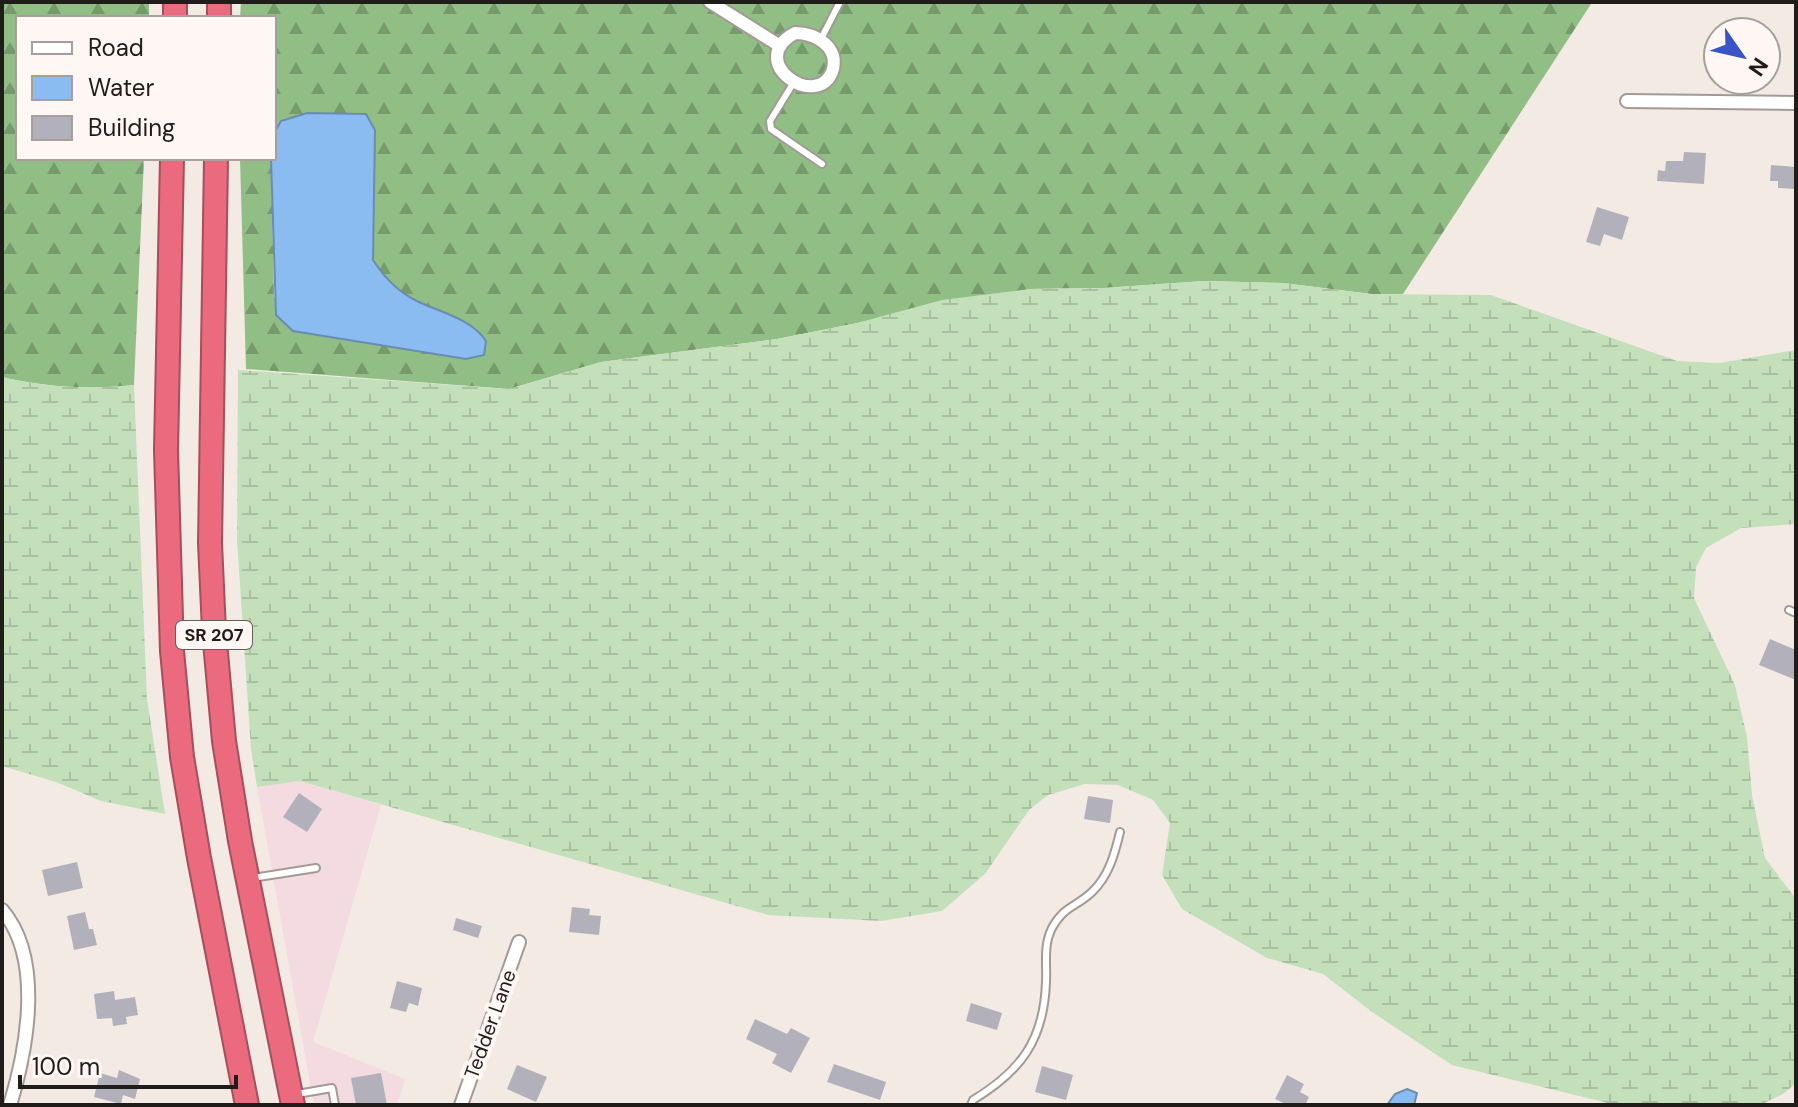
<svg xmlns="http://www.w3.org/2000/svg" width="1798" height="1107" font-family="'DM Sans',sans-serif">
<defs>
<pattern id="forest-firs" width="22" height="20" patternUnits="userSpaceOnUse" patternTransform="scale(2)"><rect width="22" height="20" fill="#91be84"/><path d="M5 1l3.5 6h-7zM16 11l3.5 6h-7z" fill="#769a6b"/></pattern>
<pattern id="wetland-marsh" width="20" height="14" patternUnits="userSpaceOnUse" patternTransform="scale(2)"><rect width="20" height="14" fill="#c3e0bb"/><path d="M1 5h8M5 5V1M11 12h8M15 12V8" fill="none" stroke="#a7c0a0"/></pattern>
</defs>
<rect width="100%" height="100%" fill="#f3eae4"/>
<polygon fill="#f4dae1" points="300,781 381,805 313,1042 405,1079 397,1105 314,1105 257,787"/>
<g fill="url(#forest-firs)">
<path d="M2,2H149V18H18V158H144L134,385C91,390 44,387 2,377Z"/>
<path d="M241,2H1588L1591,4L1403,294H1371L1283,283L1204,281L1104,288L1030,289L777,339L601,362L509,389L246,369L240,158H271L274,297L486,341C471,318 438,313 415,300C397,290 384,277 373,260L375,130L366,115L281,121L274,133V18H240Z"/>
</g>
<g fill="url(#wetland-marsh)">
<polygon points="1204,281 1283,283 1371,294 1491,295 1677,361 1719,363 1796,350 1796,524 1741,528 1706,548 1696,567 1694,598 1735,685 1747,737 1752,795 1765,858 1796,899 1796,1083 1783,1094 1760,1105 1616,1105 1452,1065 1372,1012 1323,974 1267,958 1182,909 1162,875 1170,823 1153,800 1118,785 1085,784 1048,795 1029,810 985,874 942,911 881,921 768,915 300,781 257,787 251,749 237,540 238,370 509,389 601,362 777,339 857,323 942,300 1030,289 1104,288"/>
<path d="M2,377C44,387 91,390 134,385L147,699L165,814L101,801L56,782L2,766Z"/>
</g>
<g fill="#8abcf1" stroke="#6a8cb0" stroke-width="2">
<path d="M307,113L366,114L375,130L373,260C384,277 397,291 415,300C438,312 471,318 486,341L484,355L466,359L293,331L276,315L271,158H274V133L281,121Z"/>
<polygon points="1407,1089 1417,1093 1414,1105 1387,1105 1395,1094"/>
</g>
<g fill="#b2b1bb">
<polygon points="1684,152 1706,153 1704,184 1657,181 1658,170 1665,171 1666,161 1683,161"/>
<polygon points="1771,165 1796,167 1796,189 1778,188 1778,181 1770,181"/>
<polygon points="1597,207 1629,217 1622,240 1604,234 1600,246 1586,242"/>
<polygon points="1770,639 1796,650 1796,680 1759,665"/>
<polygon points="299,793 322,809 307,832 283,817"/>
<polygon points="1088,796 1113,800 1110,823 1084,819"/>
<polygon points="77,862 83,888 48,896 42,870"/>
<polygon points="572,907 590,909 589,915 601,916 599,935 569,932"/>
<polygon points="85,912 89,929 93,929 97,945 74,950 67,916"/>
<polygon points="456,918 482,926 478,938 453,930"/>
<polygon points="397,981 422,988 418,1006 409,1003 406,1012 390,1008"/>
<polygon points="114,991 115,1000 135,997 138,1015 126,1017 127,1024 113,1026 112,1018 97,1019 94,994"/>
<polygon points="971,1003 1002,1013 997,1030 966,1021"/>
<polygon points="755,1019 787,1034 791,1028 810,1038 791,1073 772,1063 777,1054 746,1039"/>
<polygon points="834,1064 886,1082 880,1100 827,1082"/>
<polygon points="517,1065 547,1077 536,1102 507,1089"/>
<polygon points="1042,1066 1073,1075 1066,1100 1035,1092"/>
<polygon points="119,1070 140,1079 135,1099 123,1095 121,1104 94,1097 100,1073 117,1078"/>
<polygon points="381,1073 387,1105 356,1105 351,1078"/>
<polygon points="1287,1075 1304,1084 1300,1092 1309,1097 1305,1105 1288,1105 1275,1099"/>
</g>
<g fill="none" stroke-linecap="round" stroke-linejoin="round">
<g stroke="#a39a95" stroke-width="10">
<g id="lane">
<polyline points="821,39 840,2"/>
<polyline points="794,82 770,121 771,129 822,164"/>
<polyline points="1789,610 1796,613"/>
<polyline points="252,878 316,868"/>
<polyline points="297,1094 332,1088 335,1105"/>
<path d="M971,1105L973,1100C1021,1071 1044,1040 1046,982C1047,964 1043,946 1052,928C1065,905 1075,908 1092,892C1109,876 1115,853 1120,832"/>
</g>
</g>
<g stroke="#a39a95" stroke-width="16">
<g id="street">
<polyline points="710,2 780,46"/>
<path d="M795,33C815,33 841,47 832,72C816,111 744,61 795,33Z"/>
<polyline points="1627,101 1796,103"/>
<path d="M2,910C44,959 27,1049 10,1105"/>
<polyline points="461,1105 519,942"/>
</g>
</g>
<g stroke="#a44f5a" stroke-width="26">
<g id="highway">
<polyline points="175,18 175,2"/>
<polyline points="219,18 219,2"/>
<polyline points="172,158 166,450 172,651 182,757 199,858 247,1105"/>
<polyline points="216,158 210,543 214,631 224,741 240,841 293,1105"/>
</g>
</g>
<use href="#lane" stroke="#fff" stroke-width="6"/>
<use href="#street" stroke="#fff" stroke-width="12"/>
<use href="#highway" stroke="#eb6a7d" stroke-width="22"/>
</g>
<g text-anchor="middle" stroke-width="8" stroke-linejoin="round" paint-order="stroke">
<rect fill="#fff7f3" stroke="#635e5b" stroke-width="2" x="176" y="621" width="76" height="28" rx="6"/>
<g font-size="18" font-weight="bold" fill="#201c1a">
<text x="214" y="641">SR 207</text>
</g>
<g font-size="20" fill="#201c1a" stroke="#fff7f3">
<text transform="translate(490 1024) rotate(-70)" y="7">Tedder Lane</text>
</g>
</g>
<rect width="1798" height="1107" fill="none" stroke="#201c1a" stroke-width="8"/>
<rect x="16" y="16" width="260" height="144" fill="#fff7f3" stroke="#a69f9c" stroke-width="2"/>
<rect x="32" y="42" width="40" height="12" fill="#ffffff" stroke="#a69f9c" stroke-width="2"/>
<text x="88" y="56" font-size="24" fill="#201c1a">Road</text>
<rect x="32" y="76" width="40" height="24" fill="#8abcf1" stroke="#a69f9c" stroke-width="2"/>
<text x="88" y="96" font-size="24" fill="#201c1a">Water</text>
<rect x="32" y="116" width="40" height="24" fill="#b2b1bb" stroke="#a69f9c" stroke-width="2"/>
<text x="88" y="136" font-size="24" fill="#201c1a">Building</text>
<g transform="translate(1742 56) rotate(124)"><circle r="38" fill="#fff7f3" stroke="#a69f9c" stroke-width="2"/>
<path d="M0-6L14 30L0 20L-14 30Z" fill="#3855c7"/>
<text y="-12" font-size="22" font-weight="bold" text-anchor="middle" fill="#201c1a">N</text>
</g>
<path d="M20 1075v12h216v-12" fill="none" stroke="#201c1a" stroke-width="4"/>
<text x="32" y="1075" font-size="24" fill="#201c1a" stroke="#fff7f3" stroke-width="6" paint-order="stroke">100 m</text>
</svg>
